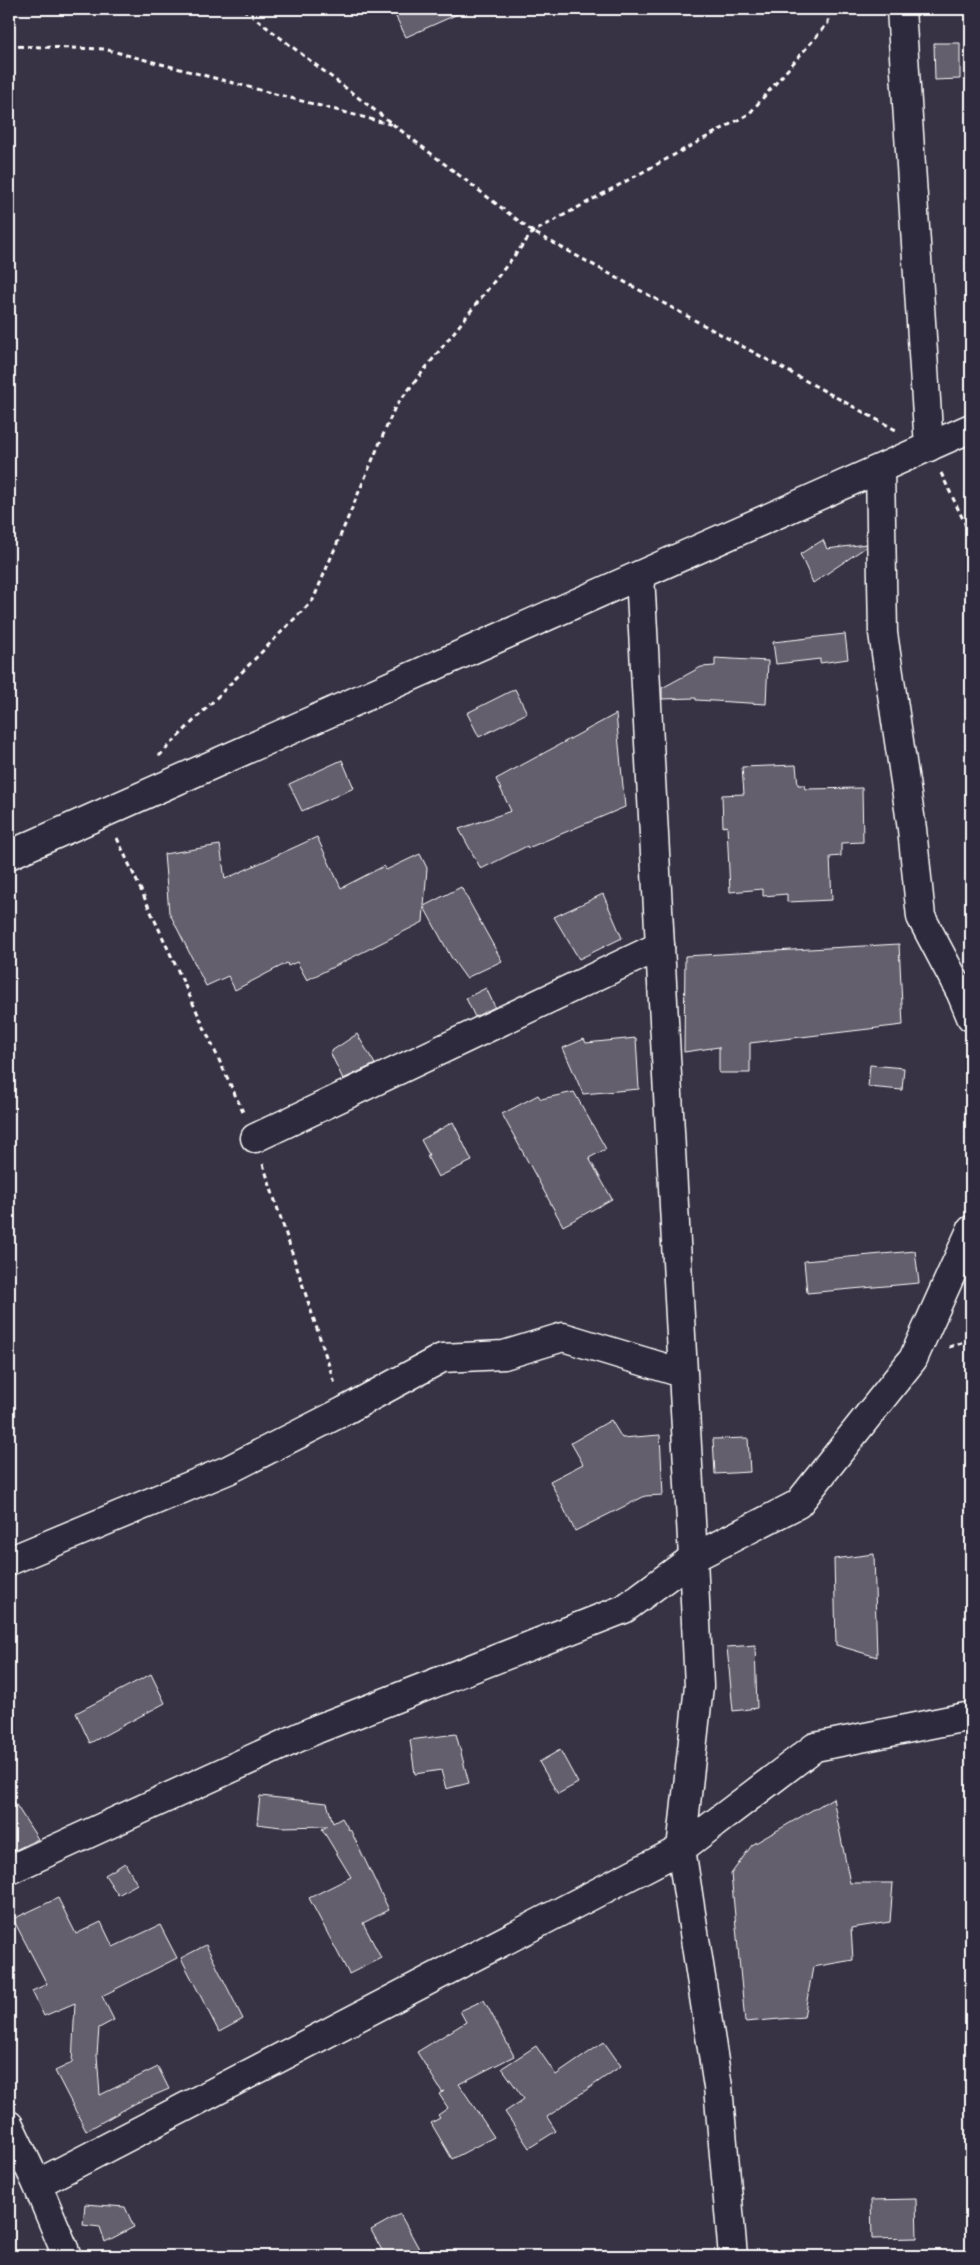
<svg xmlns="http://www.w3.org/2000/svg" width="980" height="2265" font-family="Kalam,sans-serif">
<rect width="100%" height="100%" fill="#373345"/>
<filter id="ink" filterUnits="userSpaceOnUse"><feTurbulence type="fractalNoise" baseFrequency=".02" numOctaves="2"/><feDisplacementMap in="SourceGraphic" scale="10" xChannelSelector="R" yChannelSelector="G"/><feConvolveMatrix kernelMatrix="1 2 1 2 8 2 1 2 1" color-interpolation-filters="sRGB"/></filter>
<g filter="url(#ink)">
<g fill="#635f6d" stroke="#fff">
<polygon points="392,9 469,9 406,37"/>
<polygon points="934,43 960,43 960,79 935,80"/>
<polygon points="823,540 827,549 866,544 866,547 813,583 800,554"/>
<polygon points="845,634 848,659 820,663 820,659 776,664 773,642"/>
<polygon points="715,658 768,661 766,704 696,700 696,698 662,699 662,688 701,667 715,666"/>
<polygon points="515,689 527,713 479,737 467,713"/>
<polygon points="616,714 625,807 528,848 527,846 481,869 459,829 511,811 496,779"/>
<polygon points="342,760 354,788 302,811 289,784"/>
<polygon points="796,765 798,785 804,785 805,789 862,788 863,842 841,843 841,856 830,857 832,900 787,902 787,894 763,896 763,889 730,892 727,826 723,827 722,795 744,794 742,767"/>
<polygon points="317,837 341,888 384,866 386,870 420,854 427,868 424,906 461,887 502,961 466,978 451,957 424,907 423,922 307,980 297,962 288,966 287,963 235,990 228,976 206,986 169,912 164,854 220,845 225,879"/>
<polygon points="603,894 622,938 579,959 554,917"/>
<polygon points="899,944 903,1025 750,1043 750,1073 719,1073 719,1047 684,1052 685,956"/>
<polygon points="486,988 495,1007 475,1017 466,998"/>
<polygon points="357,1034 375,1064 343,1079 330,1052"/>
<polygon points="636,1038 639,1089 583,1094 563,1048 584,1039 586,1043"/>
<polygon points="870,1065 904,1068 902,1090 868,1087"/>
<polygon points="574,1092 606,1149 589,1158 612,1199 563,1226 502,1114 538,1095 541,1099"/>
<polygon points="453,1122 472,1161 438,1177 427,1156 429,1155 421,1140"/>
<polygon points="915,1251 919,1283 807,1293 804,1261"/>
<polygon points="611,1420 622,1438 660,1435 663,1495 645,1496 575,1531 550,1481 583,1464 571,1443"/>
<polygon points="748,1438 750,1472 715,1474 713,1439"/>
<polygon points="874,1554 877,1657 836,1645 834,1559"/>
<polygon points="755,1645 757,1708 733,1711 727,1647"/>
<polygon points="151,1674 165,1703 90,1743 76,1713"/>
<polygon points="456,1734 469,1783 446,1789 441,1770 415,1774 410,1740"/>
<polygon points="560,1750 578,1783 558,1794 539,1762"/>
<polygon points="9,1794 38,1839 9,1853"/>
<polygon points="260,1796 327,1803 333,1823 342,1818 349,1830 350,1829 389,1910 363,1923 381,1958 349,1974 309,1898 351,1877 322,1829 328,1826 281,1827 257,1824"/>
<polygon points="833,1798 850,1883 893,1883 890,1922 851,1928 853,1960 813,1967 804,2017 745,2022 731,1874 752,1845"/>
<polygon points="125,1863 137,1884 118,1895 105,1875"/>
<polygon points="58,1898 76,1934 101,1922 113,1947 160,1925 177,1958 102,1996 114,2020 99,2028 97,2055 100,2095 158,2067 169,2089 136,2103 86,2131 55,2071 72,2063 75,2003 44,2016 32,1991 47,1984 13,1919"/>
<polygon points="206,1945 243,2019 219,2032 181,1958"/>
<polygon points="484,2000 514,2056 459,2084 494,2137 452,2159 431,2123 440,2118 438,2115 448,2108 439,2094 444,2091 442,2092 417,2052 466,2022 460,2011"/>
<polygon points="604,2042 621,2066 547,2117 556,2131 529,2148 505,2112 524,2099 502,2068 536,2046 556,2075"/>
<polygon points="916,2199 917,2238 872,2239 871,2200"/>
<polygon points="85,2204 125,2207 134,2227 105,2242 100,2227 83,2225"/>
<polygon points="400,2214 423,2256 385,2256 371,2230"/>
</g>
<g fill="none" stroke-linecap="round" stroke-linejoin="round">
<g stroke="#fff" stroke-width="31">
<g id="street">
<polyline points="901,9 929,447"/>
<polyline points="880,469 883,633 912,829 921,917 961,993 971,1017"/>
<polyline points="640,575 693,1558 699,1686 681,1849 718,2087 733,2256"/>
<polyline points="9,855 971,428"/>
<polyline points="255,1138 660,946"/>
<polyline points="9,1561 228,1470 344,1411 442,1358 504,1355 563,1337 682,1373"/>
<polyline points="9,1870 317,1729 624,1609 693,1558 798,1504 913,1359 971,1230"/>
<polyline points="9,2125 37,2184 67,2256"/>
<polyline points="37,2184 681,1849 815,1747 971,1716"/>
</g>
</g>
<g stroke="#fff" stroke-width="3" stroke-dasharray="5 4" stroke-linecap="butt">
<polyline points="243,9 533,232 896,430"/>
<polyline points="9,46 104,49 393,125"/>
<polyline points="941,473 971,536"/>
<polyline points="159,756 313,600 395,407 533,232 749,114 828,23 829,9"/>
<polyline points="117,838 243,1112"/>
<polyline points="263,1164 335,1384"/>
<polyline points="949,1347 971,1340"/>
</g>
<use href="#street" stroke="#2f2a3d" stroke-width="28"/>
</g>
</g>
<rect width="980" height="2265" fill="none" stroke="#2f2a3d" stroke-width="30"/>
<rect x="15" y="15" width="950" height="2235" fill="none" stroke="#fff" stroke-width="2" filter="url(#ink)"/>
</svg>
